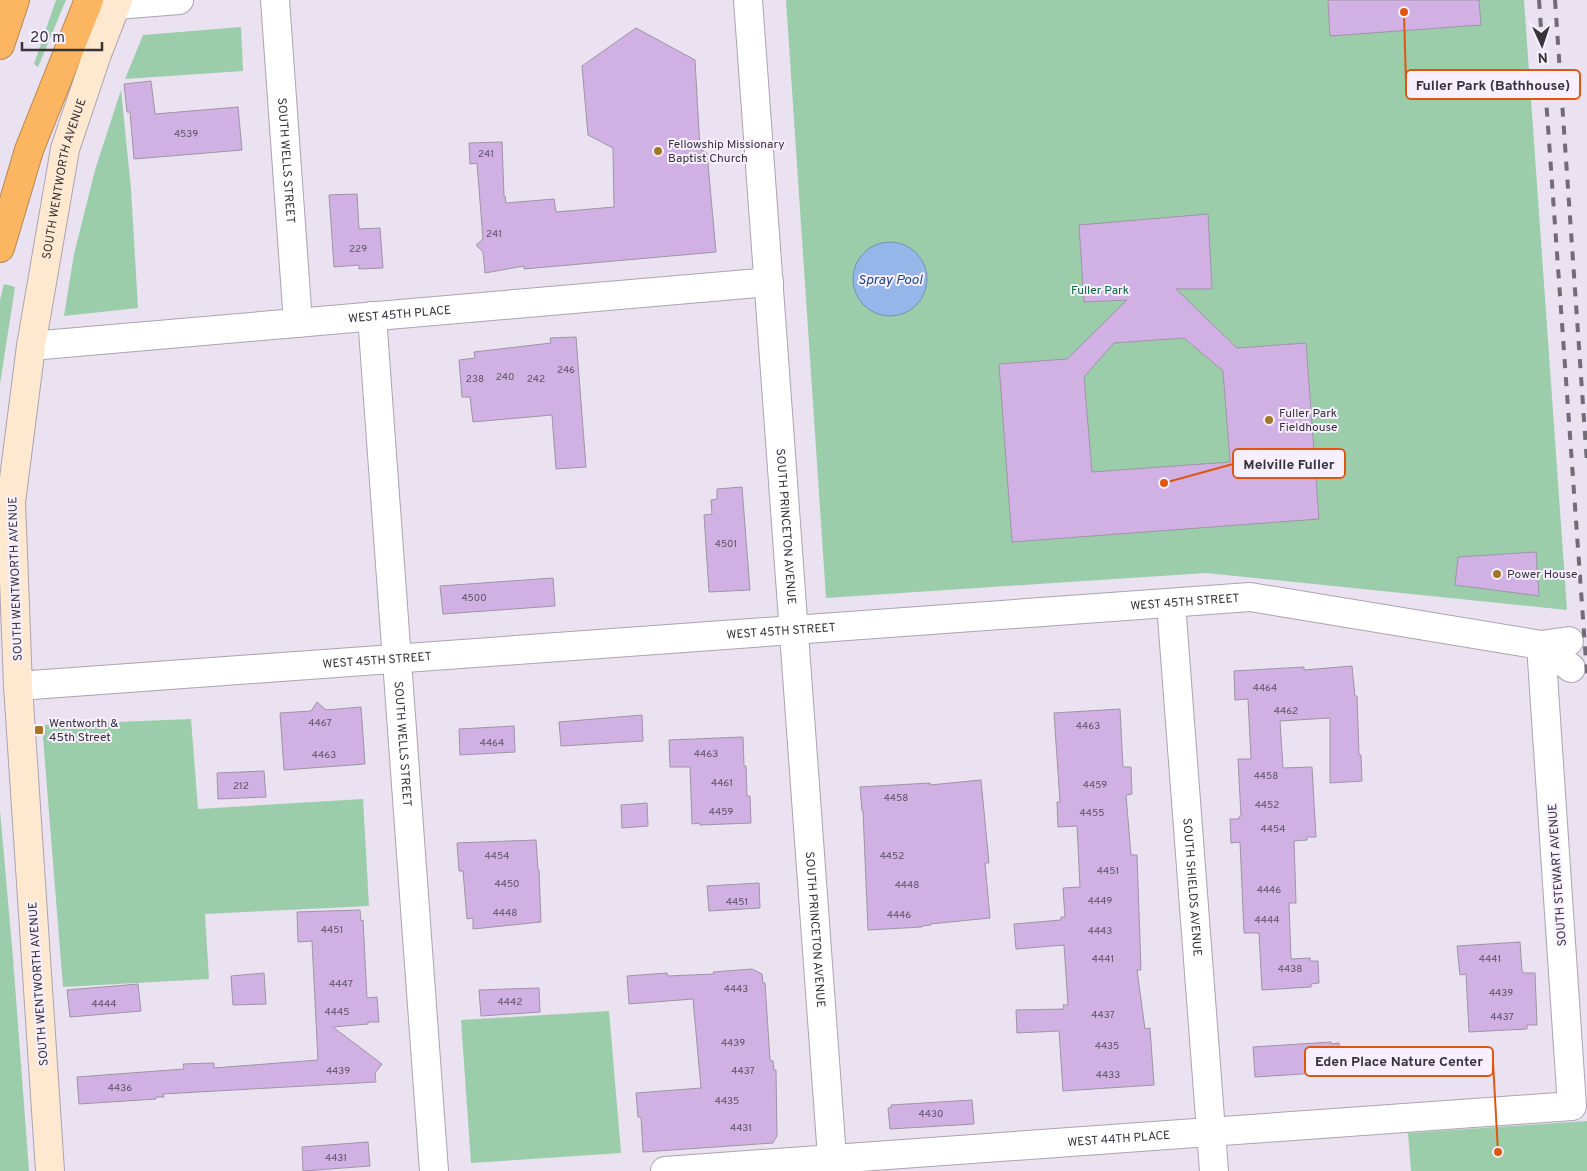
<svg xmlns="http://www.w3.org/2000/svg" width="1587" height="1171" font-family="Overpass,sans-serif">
<rect width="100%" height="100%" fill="#eae1f1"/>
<g fill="#9ccdab">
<polygon points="56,0 66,0 38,67 34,64"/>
<polygon points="786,0 1524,0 1567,610 1206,573 826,598"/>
<polygon points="241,27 243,71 125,79 143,35"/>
<polygon points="121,90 131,189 138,308 64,316 74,254 95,170"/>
<polygon points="4,284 15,287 0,384 0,300"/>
<polygon points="191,719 198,809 363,799 369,906 205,914 209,979 63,987 42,725"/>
<polygon points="0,810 13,958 29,1171 0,1171"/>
<polygon points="609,1011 621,1153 471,1163 461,1020"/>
<polygon points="1587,1121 1587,1171 1411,1171 1408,1133"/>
</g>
<circle fill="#95b6e8" stroke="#788fb4" cx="890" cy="279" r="37"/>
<g fill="#d1b0e4" stroke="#9e95a4" fill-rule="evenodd">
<polygon points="1328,0 1479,0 1481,25 1330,36"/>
<polygon points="636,28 695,60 700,149 707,153 716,252 524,269 524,266 485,273 483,252 476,245 483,239 477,163 470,164 469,143 502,142 504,196 505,196 506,203 554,199 556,212 614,207 613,148 588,135 582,66"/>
<polygon points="151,81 155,114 238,107 242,150 134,159 130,112 127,112 124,84"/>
<polygon points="357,194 359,229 380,228 383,268 359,269 359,265 334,267 329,195"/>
<path d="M1208,214L1212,289H1176L1237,348L1306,343L1319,519L1012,542L999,364L1067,359L1127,300L1084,302L1079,225ZM1184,338L1223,371L1230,462L1092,472L1084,377L1114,343Z"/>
<polygon points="576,337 586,467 556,469 552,415 473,422 470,397 462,397 459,360 475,358 474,352 551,343 550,338"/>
<polygon points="742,487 750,590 709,592 704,515 712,514 711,500 717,499 717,489"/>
<polygon points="1536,552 1539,596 1455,585 1458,557"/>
<polygon points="553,578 555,606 443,614 440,586"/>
<polygon points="1352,666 1355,696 1357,696 1359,755 1361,755 1362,781 1330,783 1330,718 1280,721 1283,768 1312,767 1316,837 1307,837 1307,840 1294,841 1296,903 1289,903 1291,959 1310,958 1310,961 1318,961 1319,983 1311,984 1311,987 1262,990 1259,933 1244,933 1240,842 1231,843 1230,819 1239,819 1239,817 1241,816 1238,759 1251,759 1248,699 1235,700 1234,671 1304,667 1304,670"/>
<polygon points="317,702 326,710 361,707 365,764 284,770 280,713 311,711"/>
<polygon points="1120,709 1123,767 1131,767 1132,794 1126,795 1131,855 1137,855 1141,970 1137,970 1145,1029 1150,1028 1154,1085 1063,1091 1059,1031 1017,1033 1016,1010 1064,1009 1063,1005 1068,1005 1064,945 1016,949 1014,924 1061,920 1061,917 1065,917 1063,888 1080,887 1077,826 1058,827 1057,802 1060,802 1054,713"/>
<polygon points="642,715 643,741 561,746 559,722"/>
<polygon points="514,726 515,752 460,755 459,729"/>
<polygon points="743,737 744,766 746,766 747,796 750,796 751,823 700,825 700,823 692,824 690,767 670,767 669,740"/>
<polygon points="264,771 266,797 218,799 217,773"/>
<polygon points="981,780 989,863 985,863 990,918 930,924 931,925 922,926 922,927 868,930 863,811 862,811 860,787 930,783 930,785"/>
<polygon points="647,803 648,826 622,828 621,805"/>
<polygon points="536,840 538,870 539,870 541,922 473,929 473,918 467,919 463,871 459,871 457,843"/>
<polygon points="759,883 760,908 709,911 707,886"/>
<polygon points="360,910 361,921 363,920 367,998 377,997 379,1022 368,1022 368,1024 333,1027 382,1064 375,1073 376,1082 163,1094 164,1097 156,1097 156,1099 79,1104 77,1077 184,1069 183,1064 214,1063 214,1068 318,1060 312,941 298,942 297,912"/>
<polygon points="1520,942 1522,971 1524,973 1535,973 1537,1025 1527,1025 1527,1029 1469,1032 1466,974 1460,975 1457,946"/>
<polygon points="752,969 762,974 763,983 765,983 770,1060 773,1061 774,1070 776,1070 777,1136 773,1143 643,1152 641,1117 638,1117 636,1093 701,1088 693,999 629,1004 627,976 667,973 668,976 714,974 713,972"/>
<polygon points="264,973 266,1004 233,1005 231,976"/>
<polygon points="138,984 141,1011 70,1017 67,990"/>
<polygon points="539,988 540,1012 481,1016 479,990"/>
<polygon points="1331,1042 1331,1044 1339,1043 1341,1069 1334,1069 1334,1072 1255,1077 1253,1047"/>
<polygon points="972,1100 974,1124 890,1129 888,1108 891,1108 891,1105"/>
<polygon points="368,1142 370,1166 303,1171 302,1147"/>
</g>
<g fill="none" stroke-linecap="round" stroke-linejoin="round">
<g stroke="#aca3b2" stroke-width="30">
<g id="minor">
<path id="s1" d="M275,0L298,323"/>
<path id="s2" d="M748,0L833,1171"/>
<polyline points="116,5 179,0"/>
<path id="s3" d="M372,316L434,1171"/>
<path id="s4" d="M31,346L769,282"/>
<path id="s5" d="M1171,603L1214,1171"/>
<polyline points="1541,645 1571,668"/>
<path id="s6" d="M18,686L1250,597L1541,645L1569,641"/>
<path id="s7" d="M665,1171L1572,1106L1541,645"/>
</g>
</g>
<g stroke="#aca3b2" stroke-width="30">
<g id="secondary">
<path id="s8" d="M50,1171L18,686L11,502L31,346L65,149L97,54L118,0"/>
</g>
</g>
<g stroke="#b78853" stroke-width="30">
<g id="motorway">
<polyline points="0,45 15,0"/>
<polyline points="0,248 29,150 89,0"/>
</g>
</g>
<use href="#minor" stroke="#fff" stroke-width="28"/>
<use href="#secondary" stroke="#fee9d0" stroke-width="28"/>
<use href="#motorway" stroke="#fcb561" stroke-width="28"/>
<g stroke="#716c75" stroke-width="4" stroke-dasharray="9 9" stroke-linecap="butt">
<polyline points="1539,0 1587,675"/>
<polyline points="1555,0 1587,463"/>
</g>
</g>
<g fill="#a37728" stroke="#f7eefe" stroke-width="2">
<circle cx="658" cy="151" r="5"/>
<circle cx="1269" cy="420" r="5"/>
<circle cx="1497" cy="574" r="5"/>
<rect x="34" y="725" width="10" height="10" rx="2.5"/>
</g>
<g text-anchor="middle" stroke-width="4" stroke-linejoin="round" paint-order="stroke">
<g font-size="10" fill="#5d5264">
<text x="186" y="137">4539</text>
<text x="486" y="157">241</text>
<text x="494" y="237">241</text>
<text x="358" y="252">229</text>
<text x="566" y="373">246</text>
<text x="505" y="380">240</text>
<text x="475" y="382">238</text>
<text x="536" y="382">242</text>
<text x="726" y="547">4501</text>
<text x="474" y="601">4500</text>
<text x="1265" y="691">4464</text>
<text x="1286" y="714">4462</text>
<text x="320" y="726">4467</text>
<text x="1088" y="729">4463</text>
<text x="492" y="746">4464</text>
<text x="706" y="757">4463</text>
<text x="324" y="758">4463</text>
<text x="1266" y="779">4458</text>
<text x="722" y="786">4461</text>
<text x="1095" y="788">4459</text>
<text x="241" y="789">212</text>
<text x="896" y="801">4458</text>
<text x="1267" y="808">4452</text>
<text x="721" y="815">4459</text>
<text x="1092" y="816">4455</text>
<text x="1273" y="832">4454</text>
<text x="497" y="859">4454</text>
<text x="892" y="859">4452</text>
<text x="1108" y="874">4451</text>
<text x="507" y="887">4450</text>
<text x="907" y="888">4448</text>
<text x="1269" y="893">4446</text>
<text x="1100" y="904">4449</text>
<text x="737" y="905">4451</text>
<text x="505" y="916">4448</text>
<text x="899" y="918">4446</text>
<text x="1267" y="923">4444</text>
<text x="332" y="933">4451</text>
<text x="1100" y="934">4443</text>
<text x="1103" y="962">4441</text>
<text x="1490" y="962">4441</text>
<text x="1290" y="972">4438</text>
<text x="341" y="987">4447</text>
<text x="736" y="992">4443</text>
<text x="1501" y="996">4439</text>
<text x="510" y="1005">4442</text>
<text x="104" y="1007">4444</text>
<text x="337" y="1015">4445</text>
<text x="1103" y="1018">4437</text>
<text x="1502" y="1020">4437</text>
<text x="733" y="1046">4439</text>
<text x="1107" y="1049">4435</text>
<text x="338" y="1074">4439</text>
<text x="743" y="1074">4437</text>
<text x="1108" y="1078">4433</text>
<text x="120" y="1091">4436</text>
<text x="727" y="1104">4435</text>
<text x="931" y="1117">4430</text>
<text x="741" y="1131">4431</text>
<text x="336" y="1161">4431</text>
</g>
<g font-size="12" fill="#363339" stroke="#f7eefe" text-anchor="start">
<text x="668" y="148">Fellowship Missionary<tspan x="668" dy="14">Baptist Church</tspan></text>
<text x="1279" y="417">Fuller Park<tspan x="1279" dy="14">Fieldhouse</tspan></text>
<text x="1507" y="578">Power House</text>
<text x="49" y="727">Wentworth &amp;<tspan x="49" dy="14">45th Street</tspan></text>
</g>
<g font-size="12" fill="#363339" stroke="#f7eefe">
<text dy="4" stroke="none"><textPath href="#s1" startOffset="161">SOUTH WELLS STREET</textPath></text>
<text dy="4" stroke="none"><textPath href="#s8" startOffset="998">SOUTH WENTWORTH AVENUE</textPath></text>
<text dy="4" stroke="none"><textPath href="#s4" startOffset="370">WEST 45TH PLACE</textPath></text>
<text dy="4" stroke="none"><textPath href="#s2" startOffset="528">SOUTH PRINCETON AVENUE</textPath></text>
<text transform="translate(15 579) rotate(-92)" y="4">SOUTH WENTWORTH AVENUE</text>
<text dy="4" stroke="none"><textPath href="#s6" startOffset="1170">WEST 45TH STREET</textPath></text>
<text dy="4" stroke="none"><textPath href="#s6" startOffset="765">WEST 45TH STREET</textPath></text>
<text dy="4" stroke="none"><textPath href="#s6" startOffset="360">WEST 45TH STREET</textPath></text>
<text dy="4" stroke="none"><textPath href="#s3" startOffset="429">SOUTH WELLS STREET</textPath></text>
<text transform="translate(1557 875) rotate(-94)" y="4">SOUTH STEWART AVENUE</text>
<text dy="4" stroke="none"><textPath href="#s5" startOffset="285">SOUTH SHIELDS AVENUE</textPath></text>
<text dy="4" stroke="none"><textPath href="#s2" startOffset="932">SOUTH PRINCETON AVENUE</textPath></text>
<text transform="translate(38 984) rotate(-94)" y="4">SOUTH WENTWORTH AVENUE</text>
<text dy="4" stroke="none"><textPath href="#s7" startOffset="455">WEST 44TH PLACE</textPath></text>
</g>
<g font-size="12" fill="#0b6738" stroke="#f7eefe">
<text x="1100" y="294">Fuller Park</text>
</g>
<g font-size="14" font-style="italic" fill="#1e4682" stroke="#f7eefe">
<text x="890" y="284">Spray Pool</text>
</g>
</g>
<path fill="none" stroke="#df570e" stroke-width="2" d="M1404 12L1406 85M1164 483L1233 464M1498 1152L1493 1062"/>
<g fill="#df570e" stroke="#f7eefe" stroke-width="2">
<circle cx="1404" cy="12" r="5"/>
<circle cx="1164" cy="483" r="5"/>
<circle cx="1498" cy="1152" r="5"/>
</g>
<g fill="#f7eefe" stroke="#df570e" stroke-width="2">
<rect x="1406" y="70" width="174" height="29" rx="5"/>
<rect x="1233" y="449" width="112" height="29" rx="5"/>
<rect x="1305" y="1047" width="188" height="29" rx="5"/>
</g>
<g font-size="14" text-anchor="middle" font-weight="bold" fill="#363339">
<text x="1493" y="90">Fuller Park (Bathhouse)</text>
<text x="1289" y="469">Melville Fuller</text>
<text x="1399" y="1066">Eden Place Nature Center</text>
</g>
<g transform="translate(1542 45) rotate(177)" stroke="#f7eefe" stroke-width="4" paint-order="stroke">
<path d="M0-4L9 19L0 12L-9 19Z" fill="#363339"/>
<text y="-8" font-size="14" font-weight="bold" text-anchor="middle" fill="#363339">N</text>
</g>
<path d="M22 42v8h80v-8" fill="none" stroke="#363339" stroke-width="2.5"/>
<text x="30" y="42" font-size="15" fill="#363339" stroke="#f7eefe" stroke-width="4" paint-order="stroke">20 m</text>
</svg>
